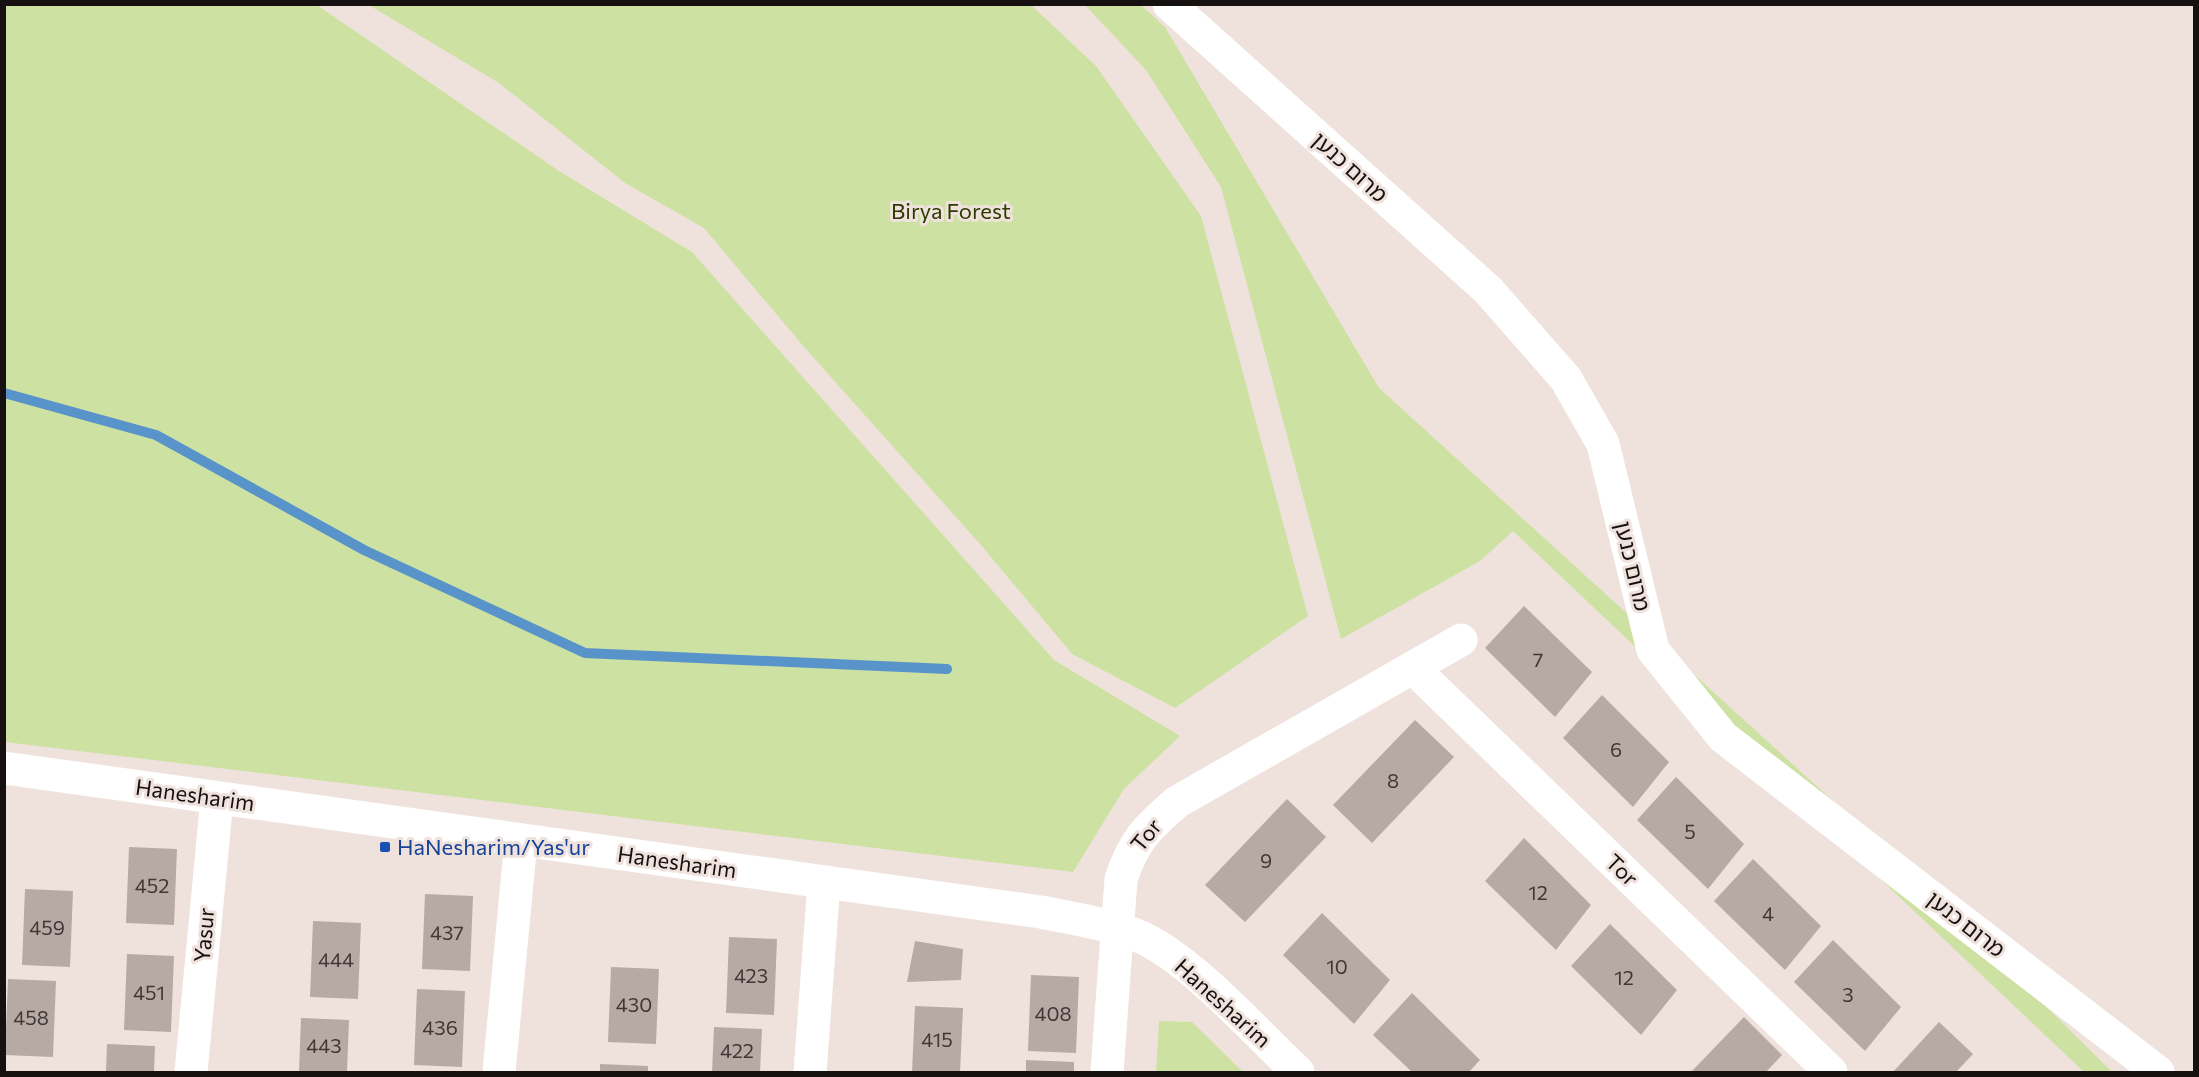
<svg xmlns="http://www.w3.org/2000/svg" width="2199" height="1077" font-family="Commissioner,'Noto Sans Hebrew',sans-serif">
<rect width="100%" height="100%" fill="#efe2dd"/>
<g fill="#cde2a2">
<polygon points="5,4 317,5 559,171 692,252 1054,660 1180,736 1124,789 1073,872 5,742"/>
<polygon points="369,5 1031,5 1096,66 1201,216 1308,616 1175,708 1072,654 980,544 804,347 704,228 625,183 499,83"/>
<polygon points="1085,5 1141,5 1165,27 1379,388 1909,870 2112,1072 2084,1072 1513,531 1480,561 1341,639 1221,187 1146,70"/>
<polygon points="1159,1021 1192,1022 1243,1072 1156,1072"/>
</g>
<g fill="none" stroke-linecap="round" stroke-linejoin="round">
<polyline stroke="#5893c9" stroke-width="10" points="4,393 156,435 364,550 585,653 947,669"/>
</g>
<g fill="#b7aaa5">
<polygon points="1524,606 1592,672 1555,717 1485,648"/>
<polygon points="1602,695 1669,762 1633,807 1563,738"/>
<polygon points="1415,720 1454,757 1372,843 1333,805"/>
<polygon points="1676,777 1744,844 1708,889 1637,820"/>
<polygon points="1287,799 1326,837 1245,922 1205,885"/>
<polygon points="1524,838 1591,905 1556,950 1485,881"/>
<polygon points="129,847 177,849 174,925 126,923"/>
<polygon points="1753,859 1821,926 1785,970 1714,901"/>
<polygon points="25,889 73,891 70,967 22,965"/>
<polygon points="425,894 473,896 470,971 422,969"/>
<polygon points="1322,913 1390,980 1354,1024 1283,955"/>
<polygon points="313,921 361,923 358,999 310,997"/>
<polygon points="1610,924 1677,990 1641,1035 1571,966"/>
<polygon points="729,937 777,939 774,1015 726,1013"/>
<polygon points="1833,940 1901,1007 1865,1051 1794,982"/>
<polygon points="915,941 963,949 961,980 907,982"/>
<polygon points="127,954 174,956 171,1032 124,1030"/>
<polygon points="611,967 659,969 656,1044 608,1042"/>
<polygon points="1031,975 1079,977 1076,1053 1028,1051"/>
<polygon points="8,979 56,981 53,1057 5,1055"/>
<polygon points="417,989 465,991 462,1067 414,1065"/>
<polygon points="1412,993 1480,1060 1469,1072 1412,1072 1373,1035"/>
<polygon points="915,1006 963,1008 960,1072 912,1072"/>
<polygon points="1744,1017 1782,1055 1766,1072 1691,1072"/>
<polygon points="301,1018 349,1020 347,1072 299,1072"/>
<polygon points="1939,1022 1973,1054 1956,1072 1893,1072"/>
<polygon points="714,1027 762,1029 760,1072 712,1072"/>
<polygon points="107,1044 155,1046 154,1072 106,1072"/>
<polygon points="1026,1060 1074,1062 1074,1072 1026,1072"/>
<polygon points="600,1064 648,1066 648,1072 600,1072"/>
</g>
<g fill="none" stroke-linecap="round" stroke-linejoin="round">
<g stroke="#fff" stroke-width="33">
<polyline points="1169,4 1488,290 1566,379 1603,444 1653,650 1723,737 2158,1072"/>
<polyline points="1413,668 1831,1072"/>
<path d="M4,768L1041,912C1074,919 1112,924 1143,938C1195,963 1255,1032 1298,1072"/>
<polyline points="191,1072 217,798"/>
<polyline points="499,1072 521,841"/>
<polyline points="810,1072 824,883"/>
<path d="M1107,1072L1121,879C1134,840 1147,828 1177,802L1461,640"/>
</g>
</g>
<rect fill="#1a4fb4" stroke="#efe2dd" stroke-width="2" x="379" y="841" width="12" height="12" rx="3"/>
<g text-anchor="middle" stroke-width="6" stroke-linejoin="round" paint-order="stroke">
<g font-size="20" fill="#3e3735">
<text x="1538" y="667">7</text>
<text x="1616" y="757">6</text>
<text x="1393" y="788">8</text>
<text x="1690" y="839">5</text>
<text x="1266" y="868">9</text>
<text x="152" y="893">452</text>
<text x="1538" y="900">12</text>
<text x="1768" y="921">4</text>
<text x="47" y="935">459</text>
<text x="447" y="940">437</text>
<text x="336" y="967">444</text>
<text x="1337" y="974">10</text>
<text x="751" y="983">423</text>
<text x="1624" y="985">12</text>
<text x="149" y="1000">451</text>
<text x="1848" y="1002">3</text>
<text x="634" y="1012">430</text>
<text x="1053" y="1021">408</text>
<text x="31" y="1025">458</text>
<text x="440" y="1035">436</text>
<text x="937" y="1047">415</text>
<text x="324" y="1053">443</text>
<text x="737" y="1058">422</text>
</g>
<g font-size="22" fill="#161110" stroke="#efe2dd">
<text transform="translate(1350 167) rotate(42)" y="8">מרום כנען</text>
<text transform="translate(1633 566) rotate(77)" y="8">מרום כנען</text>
<text transform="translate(195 795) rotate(8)" y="8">Hanesharim</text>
<text transform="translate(1146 835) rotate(-51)" y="8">Tor</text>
<text transform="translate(677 862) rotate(8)" y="8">Hanesharim</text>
<text transform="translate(1622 870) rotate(44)" y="8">Tor</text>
<text transform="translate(1966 924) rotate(38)" y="8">מרום כנען</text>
<text transform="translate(204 935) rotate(-85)" y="8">Yasur</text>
<text transform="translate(1223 1003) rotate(42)" y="8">Hanesharim</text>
</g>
<g font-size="22" fill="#2d3b01" stroke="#efe2dd">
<text x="951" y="219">Birya Forest</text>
</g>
<g font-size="22" fill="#164399" stroke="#efe2dd" text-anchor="start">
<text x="397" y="855">HaNesharim/Yas'ur</text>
</g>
</g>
<rect width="2199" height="1077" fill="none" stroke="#161110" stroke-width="12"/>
</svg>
